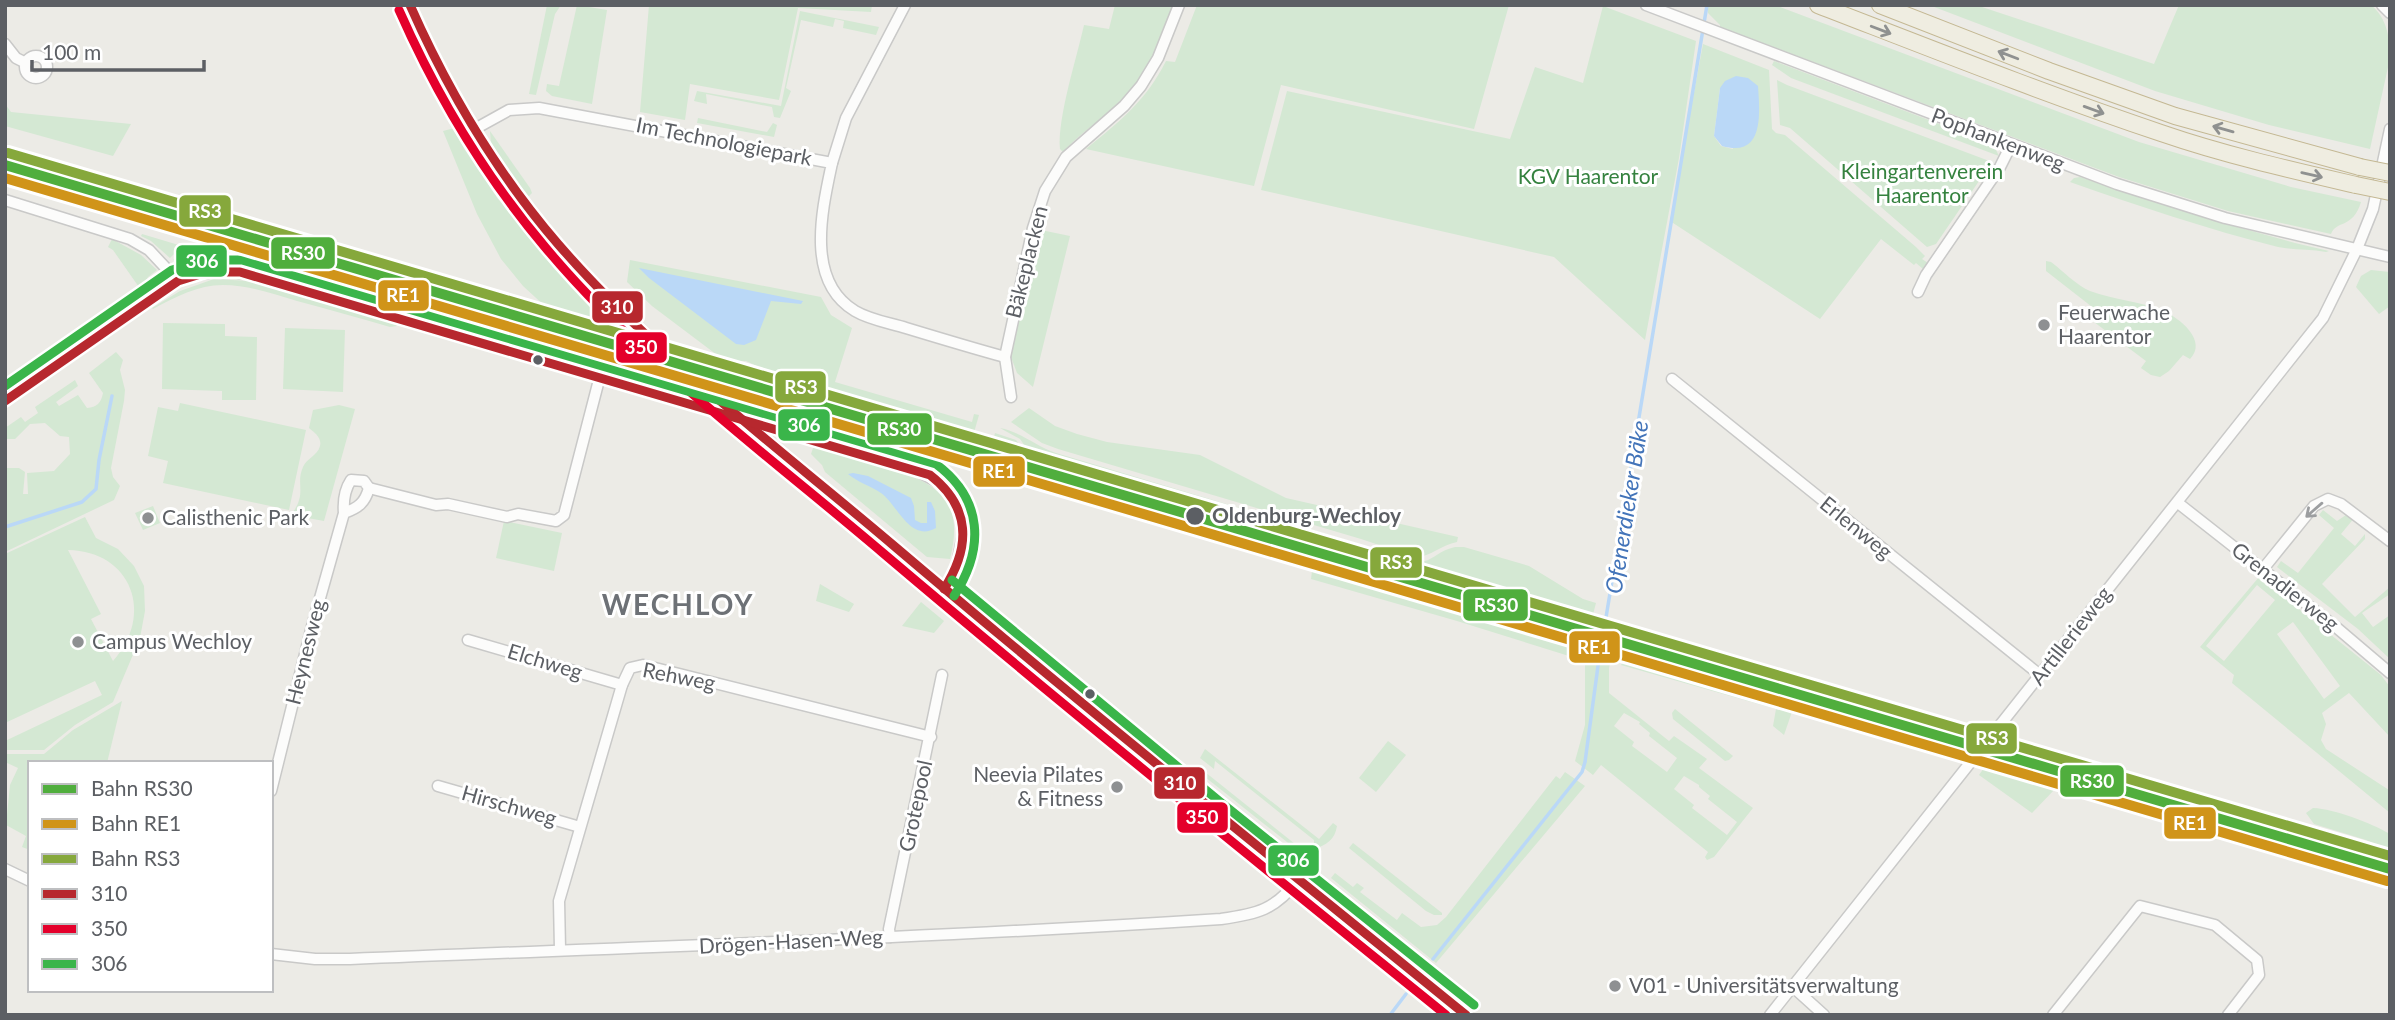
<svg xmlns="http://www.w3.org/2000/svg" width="2395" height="1020" font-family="Lato,sans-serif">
<rect width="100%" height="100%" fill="#ecebe6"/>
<g fill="#d4e8d3" fill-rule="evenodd">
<polygon points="547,5 561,5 555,14 536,95 529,94"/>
<polygon points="577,5 607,10 592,104 552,96 546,91 547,84 559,86"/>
<polygon points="649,5 872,5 871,12 798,8 779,100 690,84 685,120 640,112"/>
<path d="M1115,5H1173C1161,35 1151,69 1129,93C1109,115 1083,130 1063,152L1060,149C1057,119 1077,57 1084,25L1109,29Z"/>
<path d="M1197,5H1509L1474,129L1281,85L1254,186L1086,149C1120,121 1146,101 1166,61L1175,62Z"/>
<path d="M1708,5H1775L2139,142L2291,187L2361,202C2353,229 2336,220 2331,234L2228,211L2119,177L1720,27V25L1708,13Z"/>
<path d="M1929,5H1976L2154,64L2179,5H2371C2387,18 2390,38 2390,58L2370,149L2269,125L2155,91Z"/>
<polygon points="1603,6 1696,41 1679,158 1645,340 1554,257 1261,190 1287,91 1510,139 1535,67 1583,83"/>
<polygon points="800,11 879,27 876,35 843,28 844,21 835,19 833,27 801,20 786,88 791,91 780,118 774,117 772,107 706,94 707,104 694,101 697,91 781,106"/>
<path d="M1703,44L1769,70L1772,129L1776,133L1785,135L1916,247L1925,256L1922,259L1928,263L1923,269L1916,263L1914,265L1881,239L1820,319L1670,221ZM1720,88L1733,149L1721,146L1714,136Z"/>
<polygon points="1774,61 1984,141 1995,148 1999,156 1791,78 1772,65"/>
<polygon points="1777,80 1787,85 1992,162 1936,244 1927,247 1790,128 1780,125"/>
<polygon points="5,104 11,112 131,124 113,156 5,126"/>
<polygon points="698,118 767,132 773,123 777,125 774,137 697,123"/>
<polygon points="462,126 459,139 465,150 498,199 519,218 587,298 633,344 560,320 523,286 501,259 477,214 443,131"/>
<polygon points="490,131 530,188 532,193 528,197 491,145"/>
<path d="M2080,177L2223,223L2295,243L2329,251L2326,252C2310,249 2293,250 2278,247C2207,229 2138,206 2070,182L2074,178Z"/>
<polygon points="1041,230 1070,236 1033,387 1017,373 1011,357 1029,271 1032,272"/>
<polygon points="142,234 182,246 170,258 151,241 141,236"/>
<polygon points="112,239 141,255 157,270 148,277 141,290 113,250 108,247"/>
<path d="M185,247L230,260V262C210,260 190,272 173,260Z"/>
<polygon points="630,260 821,297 831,315 852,328 835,382 972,422 974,414 979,415 973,436 780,377 746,361 725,361 652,306 627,282"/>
<path d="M2046,261L2051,262C2063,271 2076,285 2090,291C2114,300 2141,301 2163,311C2180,318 2208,341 2190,359L2183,355L2169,371L2160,377L2151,375L2141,368L2146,361L2090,319L2096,310L2046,271Z"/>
<polygon points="2371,270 2390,272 2390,306 2379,314 2356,287 2361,276"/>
<path d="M214,279L250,281L395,322L397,326L390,327C359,318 328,309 297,301C273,294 248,285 223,285C198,285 175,297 153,309L152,308L180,291Z"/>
<polygon points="163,323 225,324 225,336 257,337 256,400 222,400 222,391 162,389"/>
<polygon points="285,328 345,330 343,392 283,389"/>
<path d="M116,352L123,360L120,370L125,390L124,401L111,468L113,477L120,486L114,500L5,552V468H19L25,472L23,494H28L27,473L54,471L70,454L69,437L60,436L45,423L30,424L15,439H5V428L21,417L25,422L38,413L35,407L75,380L78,386L56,402L59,406L78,395L87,408C97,407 101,403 103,393L89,373Z"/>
<polygon points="180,403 306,430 289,510 163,483 168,461 148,456 158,407 178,411"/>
<path d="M339,405L355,409L324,521L291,515C308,493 295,485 303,467C306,459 318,455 320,446C322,438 315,433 309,428L313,410Z"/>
<path d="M1029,408L1055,426L1077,434L1107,442L1200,455L1286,498L1458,537L1457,542C1441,545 1429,558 1415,557L1361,539L1058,449L1042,443L1011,422Z"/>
<path d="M1000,428C1021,432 1036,446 1056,453L1360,544L1399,557L1397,561L1356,549L1354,555L1211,512V508L1195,503L1193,507L1112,483L1113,480L1097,475L1095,478L1044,463L1045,458L1029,452L1020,439Z"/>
<polygon points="995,433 1016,440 1030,458 1029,463 991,450"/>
<path d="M814,445C838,452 862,459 887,467C938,484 965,499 950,559L927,557L825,472L822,465L811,454Z"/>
<polygon points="153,506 160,523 143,530 135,513"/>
<polygon points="2323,510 2337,521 2349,513 2355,517 2341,534 2355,546 2365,534 2365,539 2322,584 2355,617 2390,587 2390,594 2362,613 2373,627 2390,615 2390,659 2358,629 2277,567 2281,561 2298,573 2334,528 2319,515"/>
<path d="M85,517L96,538L118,549L134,566L144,586L145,611L140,638L113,702L75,725L44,750H5V741L102,695L95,681L5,723V554ZM68,550C132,551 155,615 113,661L91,619L101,614Z"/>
<polygon points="504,521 562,533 554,571 496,558"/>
<path d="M1455,547H1464L1529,566L1583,599L1596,603L1590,626L1388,568L1389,565L1401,568L1403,559C1433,568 1430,553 1455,547Z"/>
<path d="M1313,563L1613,648L1609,668V693L1669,741L1674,736L1707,759L1699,768L1753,808L1714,857L1707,860L1705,857L1708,852L1601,765L1593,775L1575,761L1585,725V661L1457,621L1311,579ZM1624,713L1640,722L1639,724L1650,733L1649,736L1677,758L1667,772L1632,746L1634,742L1614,726ZM1684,776L1699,785V787L1710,796L1708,799L1737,822L1727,835L1692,808L1694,805L1674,789Z"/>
<path d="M2259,577L2381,675L2390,687V737L2349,693L2322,713L2326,724L2321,740L2326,749L2389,790L2390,813L2232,683L2234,675L2200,647ZM2257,585L2275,600L2224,661L2206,646ZM2293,622L2340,686L2324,699L2277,634Z"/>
<polygon points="820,584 854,604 849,612 816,601"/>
<polygon points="921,602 944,621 934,633 902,626"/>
<polygon points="1041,654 1087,691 1086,694 1060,681 1038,657"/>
<polygon points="1628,654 1795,703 1784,735 1773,726 1776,709 1621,665"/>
<polygon points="122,701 107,763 30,763 30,850 22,847 26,836 6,825 10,785 18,768 5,762 5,754 44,754 73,730"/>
<polygon points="1675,709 1733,756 1729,760 1725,761 1673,719 1672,713"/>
<polygon points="1388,741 1406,755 1376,792 1359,778"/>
<path d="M1205,749L1319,839L1333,823L1337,826C1335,840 1326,845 1314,849V840L1215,761L1214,769L1200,758Z"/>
<polygon points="1986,765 2056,788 2032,813 1979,775"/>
<polygon points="1200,768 1310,856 1312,862 1195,769"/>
<polygon points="1183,772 1288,854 1281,856 1181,776"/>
<polygon points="1565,772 1585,786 1436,963 1331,878 1335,873 1353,887 1357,883 1364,888 1360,892 1397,920 1402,913 1421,927 1437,925 1446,917 1556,776 1560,779"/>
<path d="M2313,808C2335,809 2371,823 2390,834V851L2366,840L2314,824L2306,813Z"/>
<polygon points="1353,843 1442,913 1442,915 1434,915 1426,911 1349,848"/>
<polygon points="1318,879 1322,881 1372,921 1368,925 1320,887"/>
<polygon points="1377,925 1433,969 1430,972 1425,971 1373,929"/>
</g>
<g fill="#bad8f7">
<path d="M1736,76L1748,78L1758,86C1760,115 1764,158 1722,146L1714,136L1720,88L1725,81Z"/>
<polygon points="639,268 803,301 801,304 771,301 756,340 744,345 736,344 649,278"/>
<path d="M853,473L868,476L911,498L914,506L915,520L921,523H927V502H931L935,511L936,528C910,543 897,504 881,493C871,486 857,482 848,474Z"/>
</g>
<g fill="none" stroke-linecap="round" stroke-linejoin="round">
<g stroke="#bad8f7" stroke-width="3.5">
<polyline points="5,527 82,502 96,489 99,460 112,396"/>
<polyline points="1433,959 1582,772 1585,762 1598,666 1707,5"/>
<polyline points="1390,1015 1406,994"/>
</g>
<g stroke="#c9c9c8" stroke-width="13">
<g id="minor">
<path d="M410,5C451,103 510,194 582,271C672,366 777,446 876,531C1069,697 1269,855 1466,1015"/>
<polyline points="1646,5 2117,184 2225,218 2390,257"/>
<polyline points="2382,5 2390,13"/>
<polyline points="5,44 16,58 26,63"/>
<circle cx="36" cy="67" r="11"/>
<path d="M473,130L509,110L539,108L832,163C822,210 805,281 855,311C870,320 890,323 906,328C939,338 972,348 1005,357"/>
<polyline points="832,163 846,118 905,5"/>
<polyline points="5,200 130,239 149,250 178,281"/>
<polyline points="1918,292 1926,275 2000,167 2011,145"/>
<polyline points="1672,379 2040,675"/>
<polyline points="1011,397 1005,357 1033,228 1045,191 1066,157 1124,106 1141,86 1158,58 1179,5"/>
<path d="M5,401L178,281C211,269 230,269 264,278L706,407"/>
<polyline points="779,429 917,471 944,485 959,508 964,530 955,575 944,589"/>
<polyline points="369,488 436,505 448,504 507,517 518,514 556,521 564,515 600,376"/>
<polyline points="2178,503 2337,628 2390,673"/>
<polyline points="2263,569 2314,506 2328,499 2341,504 2390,541"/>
<polyline points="468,640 622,685"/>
<polyline points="438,786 580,827"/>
<path d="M271,791L311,630L344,513C343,501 345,489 351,480L364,481L369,488C365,503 358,508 344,513"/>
<polyline points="5,869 30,881"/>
<polyline points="890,937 889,929 942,675"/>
<polyline points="560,949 559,901 622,685 630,668 643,665 931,737"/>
<path d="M271,954L315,959H350C640,947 931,938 1221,919C1257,914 1275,910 1298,880"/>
<polyline points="1793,987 1824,1015"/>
<polyline points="1770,1015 2323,318 2357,249 2373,209 2390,129"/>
<polyline points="2053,1015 2140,906 2215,925 2257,960 2259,975 2228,1015"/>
</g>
</g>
<g stroke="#c4b893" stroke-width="18">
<g id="highway">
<path d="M1818,5C1932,49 2045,94 2161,133C2225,155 2291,170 2356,185"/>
<polyline points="1880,5 2049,71 2175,116 2360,167"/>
</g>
</g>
<use href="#minor" stroke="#fcfcfb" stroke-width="10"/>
<use href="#highway" stroke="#efede1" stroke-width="16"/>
<g stroke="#c9c9c8" stroke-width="13" stroke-linecap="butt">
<polyline id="minor-bridge" points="706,407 779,429"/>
</g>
<g stroke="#c4b893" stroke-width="18" stroke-linecap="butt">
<g id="highway-bridge">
<polyline points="2360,167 2390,173"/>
<polyline points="2356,185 2390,192"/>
</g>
</g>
<use href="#minor-bridge" stroke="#fcfcfb" stroke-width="10"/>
<use href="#highway-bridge" stroke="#efede1" stroke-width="16"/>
<g stroke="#fff" stroke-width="14">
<g id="bus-1">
<path d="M410,5C448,91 496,172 558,244C656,357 779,448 893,545C1081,705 1274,859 1466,1015"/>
<path d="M5,401L178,281L207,272H240L930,475C971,507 971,547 944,589"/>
</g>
</g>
<g stroke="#fff" stroke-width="14">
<path id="bus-2" d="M399,10C437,96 484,175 545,247C642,363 768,455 883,553C1068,710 1257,862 1446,1015"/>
</g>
<g stroke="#fff" stroke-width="14">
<g id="bus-3">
<path d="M5,386L172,270L206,260H242L936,464C983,499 985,548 954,596"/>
<polyline points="952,580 1219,801 1474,1005"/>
</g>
</g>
<use href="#bus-1" stroke="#b7282e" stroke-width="9"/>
<use href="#bus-2" stroke="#e4002b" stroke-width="9"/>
<use href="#bus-3" stroke="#3ab54a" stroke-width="9"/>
<g stroke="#fff" stroke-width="16">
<polyline id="rail-1" points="5,165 2390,869"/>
</g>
<g stroke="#fff" stroke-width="16">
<polyline id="rail-2" points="5,178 2387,881"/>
</g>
<g stroke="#fff" stroke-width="16">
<polyline id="rail-3" points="8,153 2390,856"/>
</g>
<use href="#rail-1" stroke="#50ae3d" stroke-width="10"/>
<use href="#rail-2" stroke="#d09419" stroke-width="10"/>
<use href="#rail-3" stroke="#86a83c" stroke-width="10"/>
</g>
<defs><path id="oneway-shaft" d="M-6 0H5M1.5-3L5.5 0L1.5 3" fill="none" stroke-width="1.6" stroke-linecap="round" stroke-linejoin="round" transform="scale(1.75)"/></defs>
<g stroke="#8f9190">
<use href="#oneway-shaft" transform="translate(1881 30) rotate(21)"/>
<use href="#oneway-shaft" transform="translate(2008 55) rotate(-159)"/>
<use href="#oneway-shaft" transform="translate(2094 110) rotate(20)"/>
<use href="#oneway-shaft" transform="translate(2223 129) rotate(-164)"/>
<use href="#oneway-shaft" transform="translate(2312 175) rotate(13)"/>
</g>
<use stroke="#9c9ea0" href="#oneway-shaft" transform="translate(2314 510) rotate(139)"/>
<g fill="#8e9092" stroke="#fff" stroke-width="2.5">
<circle cx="2044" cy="325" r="7"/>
<circle cx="148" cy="518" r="7"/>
<circle cx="78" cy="642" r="7"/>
<circle cx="1117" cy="787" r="7"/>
<circle cx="1615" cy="986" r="7"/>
</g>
<g fill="#5c5f64" stroke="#fff" stroke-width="2.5">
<circle cx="538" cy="360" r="6"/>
<circle cx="1195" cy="516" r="10"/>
<circle cx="1090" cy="694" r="6"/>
</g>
<g text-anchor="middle" stroke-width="6" stroke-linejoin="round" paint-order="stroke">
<g font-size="21" fill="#5c5f64" stroke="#fff">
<text transform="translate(1998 140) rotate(21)" y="7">Pophankenweg</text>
<text transform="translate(724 142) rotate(11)" y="7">Im Technologiepark</text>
<text transform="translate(1027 262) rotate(-76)" y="7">Bäkeplacken</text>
<text transform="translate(1856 528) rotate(39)" y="7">Erlenweg</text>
<text transform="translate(2285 587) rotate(38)" y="7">Grenadierweg</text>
<text transform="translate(2071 636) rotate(-52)" y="7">Artillerieweg</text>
<text transform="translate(306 652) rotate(-76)" y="7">Heynesweg</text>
<text transform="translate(545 662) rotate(17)" y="7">Elchweg</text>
<text transform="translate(679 677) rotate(11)" y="7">Rehweg</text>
<text transform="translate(509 806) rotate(16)" y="7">Hirschweg</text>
<text transform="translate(916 806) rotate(-78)" y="7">Grotepool</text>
<text transform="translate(791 942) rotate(-3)" y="7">Drögen-Hasen-Weg</text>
</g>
<g font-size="21" fill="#35823f" stroke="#fff">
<text x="1922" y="179">Kleingartenverein<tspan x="1922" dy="24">Haarentor</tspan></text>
<text x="1588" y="184">KGV Haarentor</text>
</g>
<g font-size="21" fill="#5c5f64" stroke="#fff" text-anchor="start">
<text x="2058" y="320">Feuerwache<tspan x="2058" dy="24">Haarentor</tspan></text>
<text x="162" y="525">Calisthenic Park</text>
<text x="92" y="649">Campus Wechloy</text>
<text x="1103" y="782" text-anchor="end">Neevia Pilates<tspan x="1103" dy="24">&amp; Fitness</tspan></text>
<text x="1629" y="993">V01 - Universitätsverwaltung</text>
</g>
<g font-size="21" font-weight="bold" fill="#5c5f64" stroke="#fff" text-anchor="start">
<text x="1212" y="523">Oldenburg-Wechloy</text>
</g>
<g font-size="23" font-style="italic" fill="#4374b9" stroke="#fff">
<text transform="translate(1627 507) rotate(-81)" y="8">Ofenerdieker Bäke</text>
</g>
<g font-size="28" font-weight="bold" letter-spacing="2" fill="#6d7176" stroke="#fff">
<text x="678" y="615">WECHLOY</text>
</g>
</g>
<g stroke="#fff" stroke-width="2.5">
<rect x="178" y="194" width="54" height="34" rx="7" fill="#86a83c"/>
<rect x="270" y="236" width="66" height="34" rx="7" fill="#50ae3d"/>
<rect x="175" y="244" width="53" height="34" rx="7" fill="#3ab54a"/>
<rect x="377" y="279" width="53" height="33" rx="7" fill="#d09419"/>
<rect x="591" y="290" width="53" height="34" rx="7" fill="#b7282e"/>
<rect x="615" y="331" width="53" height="33" rx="7" fill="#e4002b"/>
<rect x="774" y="370" width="53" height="34" rx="7" fill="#86a83c"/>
<rect x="777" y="408" width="54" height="34" rx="7" fill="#3ab54a"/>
<rect x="866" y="412" width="67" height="34" rx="7" fill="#50ae3d"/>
<rect x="972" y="455" width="54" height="33" rx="7" fill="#d09419"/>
<rect x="1369" y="546" width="54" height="33" rx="7" fill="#86a83c"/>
<rect x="1462" y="588" width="67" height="34" rx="7" fill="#50ae3d"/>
<rect x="1568" y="630" width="53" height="34" rx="7" fill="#d09419"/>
<rect x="1965" y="722" width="53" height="33" rx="7" fill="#86a83c"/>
<rect x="2059" y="764" width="66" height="34" rx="7" fill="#50ae3d"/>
<rect x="1153" y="766" width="53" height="34" rx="7" fill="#b7282e"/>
<rect x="1176" y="801" width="53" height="33" rx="7" fill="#e4002b"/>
<rect x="2163" y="806" width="54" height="34" rx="7" fill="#d09419"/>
<rect x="1267" y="844" width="53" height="33" rx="7" fill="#3ab54a"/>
</g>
<g font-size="19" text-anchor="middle" font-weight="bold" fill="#fff">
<text x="205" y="218">RS3</text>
<text x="303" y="260">RS30</text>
<text x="202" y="268">306</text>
<text x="403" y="302">RE1</text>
<text x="617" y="314">310</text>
<text x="641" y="354">350</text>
<text x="801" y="394">RS3</text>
<text x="804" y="432">306</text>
<text x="899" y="436">RS30</text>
<text x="999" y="478">RE1</text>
<text x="1396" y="569">RS3</text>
<text x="1496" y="612">RS30</text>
<text x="1594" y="654">RE1</text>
<text x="1992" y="745">RS3</text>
<text x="2092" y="788">RS30</text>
<text x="1180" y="790">310</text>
<text x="1202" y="824">350</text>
<text x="2190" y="830">RE1</text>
<text x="1293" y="867">306</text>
</g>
<rect width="2395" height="1020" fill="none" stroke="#5c5f64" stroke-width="14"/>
<rect x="28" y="761" width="245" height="231" fill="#ffffff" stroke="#bebfc1" stroke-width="2"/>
<rect x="42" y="784" width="35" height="10" fill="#50ae3d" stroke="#bebfc1" stroke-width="2"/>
<text x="91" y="796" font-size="21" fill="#5c5f64">Bahn RS30</text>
<rect x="42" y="819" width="35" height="10" fill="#d09419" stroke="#bebfc1" stroke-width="2"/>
<text x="91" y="831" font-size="21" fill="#5c5f64">Bahn RE1</text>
<rect x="42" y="854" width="35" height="10" fill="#86a83c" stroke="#bebfc1" stroke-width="2"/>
<text x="91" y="866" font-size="21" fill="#5c5f64">Bahn RS3</text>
<rect x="42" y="889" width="35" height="10" fill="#b7282e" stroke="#bebfc1" stroke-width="2"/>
<text x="91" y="901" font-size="21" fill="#5c5f64">310</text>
<rect x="42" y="924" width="35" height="10" fill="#e4002b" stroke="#bebfc1" stroke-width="2"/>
<text x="91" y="936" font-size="21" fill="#5c5f64">350</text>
<rect x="42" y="959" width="35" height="10" fill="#3ab54a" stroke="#bebfc1" stroke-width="2"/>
<text x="91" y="971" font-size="21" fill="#5c5f64">306</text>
<path d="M32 60v10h172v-10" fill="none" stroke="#5c5f64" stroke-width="3.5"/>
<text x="42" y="60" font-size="21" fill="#5c5f64" stroke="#ffffff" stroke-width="5" paint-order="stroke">100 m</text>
</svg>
